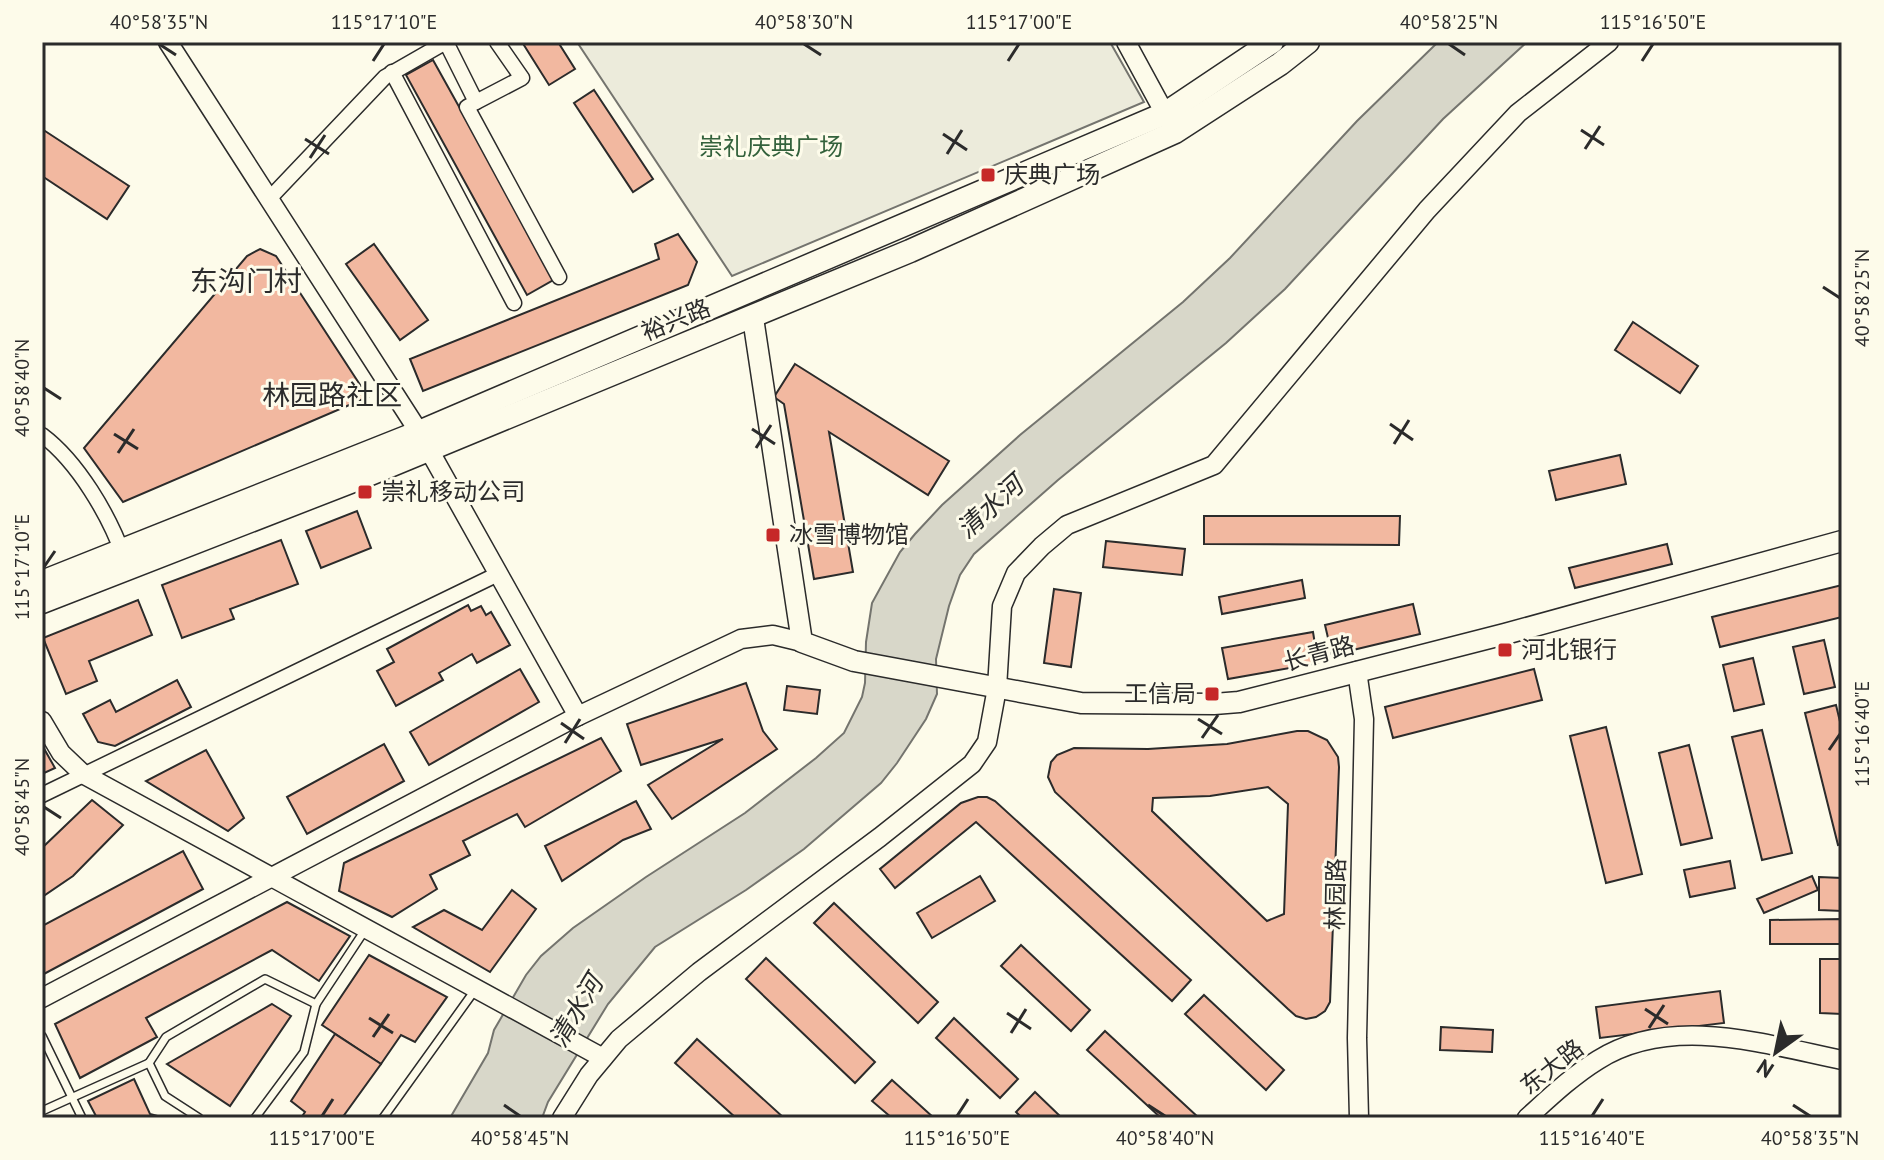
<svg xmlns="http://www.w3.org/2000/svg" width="1884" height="1160" font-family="'PT Sans','Noto Sans SC',sans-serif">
<rect width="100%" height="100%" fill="#fdfbea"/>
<polygon fill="#ecebdb" stroke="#74746e" stroke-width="2" points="577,42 1110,42 1144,102 732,276"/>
<polygon fill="#d8d7c9" stroke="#74746e" stroke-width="2" points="1438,42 1527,42 1443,119 1285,289 1226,343 1058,480 974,554 960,575 949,606 936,659 937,694 926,719 897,763 881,783 804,849 746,890 655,947 608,1004 548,1102 542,1118 450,1118 488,1053 494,1030 526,975 541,956 573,928 646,877 745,813 816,758 844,733 862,697 865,683 866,642 872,603 900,552 915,534 942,505 1020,435 1183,302 1230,258 1357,121"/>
<g fill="#f2b8a0" stroke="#2b2b2b" stroke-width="2" fill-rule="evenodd">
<polygon points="522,42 558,42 575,69 549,85"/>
<polygon points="433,60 555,279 527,295 406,75"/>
<polygon points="594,90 653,179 633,192 574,103"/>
<polygon points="42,129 129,186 107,219 42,176"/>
<polygon points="678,234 697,262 688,285 423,391 410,359 659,259 655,244"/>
<polygon points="374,244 428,320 400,340 346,264"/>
<polygon points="260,249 276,256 368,397 123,502 84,448 247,256"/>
<polygon points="1633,322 1698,366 1680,393 1615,350"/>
<polygon points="795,364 949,461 928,495 829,432 853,572 814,579 784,404 774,397"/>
<polygon points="1620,455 1626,484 1556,500 1549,471"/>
<polygon points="357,511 371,548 321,568 306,531"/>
<polygon points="1204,516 1400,516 1399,545 1204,544"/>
<polygon points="281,540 298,584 230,609 234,619 182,638 162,585"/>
<polygon points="1106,541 1185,549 1182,575 1103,567"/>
<polygon points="1667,544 1672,564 1575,588 1569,568"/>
<polygon points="1302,580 1305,598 1222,614 1219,597"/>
<polygon points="1842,585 1842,617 1720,647 1712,617"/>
<polygon points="1054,589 1081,593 1071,667 1044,663"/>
<polygon points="138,600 152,635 89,661 97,681 66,694 43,638"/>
<polygon points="1413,604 1420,634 1332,655 1325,625"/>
<polygon points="468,605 471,611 481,606 486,615 491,612 510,645 477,663 472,654 439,673 443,680 396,706 377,671 394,662 387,649"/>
<polygon points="1313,632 1318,663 1228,679 1222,648"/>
<polygon points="1824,640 1835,687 1804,694 1793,647"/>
<polygon points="1753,658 1764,704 1734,711 1723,665"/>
<polygon points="520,669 539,702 429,765 410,732"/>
<polygon points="1534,669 1542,700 1393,738 1385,707"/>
<polygon points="177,680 191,707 115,746 98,742 83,714 110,700 116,712"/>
<polygon points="746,683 763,731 777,749 672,819 648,785 723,739 641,765 627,724"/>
<polygon points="787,686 820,690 817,714 784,710"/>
<polygon points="1836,705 1842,730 1842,844 1838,845 1805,713"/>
<polygon points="1606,727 1642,874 1606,883 1570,736"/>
<polygon points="1762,730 1792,853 1762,860 1732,737"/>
<path d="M1297,731H1308L1327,740L1338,757L1339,767L1330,1002L1325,1011L1316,1017L1306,1019L1296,1016L1288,1009L1055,792L1048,777L1051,762L1057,755L1074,748L1148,749L1227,744ZM1268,787L1288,804L1284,914L1267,921L1152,811L1153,798L1210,796Z"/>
<polygon points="601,738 621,771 525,827 517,814 463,841 470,855 430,875 437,889 392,917 339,891 344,863"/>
<polygon points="384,744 404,781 307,834 287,797"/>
<polygon points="42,745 55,768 42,774"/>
<polygon points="1689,745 1712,838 1681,845 1659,753"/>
<polygon points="206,750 244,818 228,831 146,781"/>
<polygon points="978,797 987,797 995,801 1191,980 1172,1001 976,822 895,888 880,869 961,803"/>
<polygon points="92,800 123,825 73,876 42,897 42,848"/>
<polygon points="636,801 651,829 623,840 562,881 545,846"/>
<polygon points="183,851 203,889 42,975 42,926"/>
<polygon points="1730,861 1735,888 1690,897 1684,870"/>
<polygon points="980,876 995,901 932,938 917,913"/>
<polygon points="1812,876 1818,890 1764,913 1757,899"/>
<polygon points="1819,877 1842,878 1842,911 1819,910"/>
<polygon points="512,890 536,909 490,972 413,927 444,910 482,930"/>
<polygon points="287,902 350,936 319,981 272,950 146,1018 157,1037 80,1078 55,1024"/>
<polygon points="834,903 938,1002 918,1023 814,923"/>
<polygon points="1842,919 1842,944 1770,944 1770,920"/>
<polygon points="1021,945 1090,1010 1071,1031 1001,966"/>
<polygon points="369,955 447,997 415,1042 401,1035 381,1064 322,1025"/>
<polygon points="766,958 875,1062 855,1083 746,979"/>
<polygon points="1820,959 1842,959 1842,1014 1820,1013"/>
<polygon points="1720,991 1724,1023 1600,1038 1596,1007"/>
<polygon points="1204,995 1284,1070 1266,1090 1185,1014"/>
<polygon points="272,1004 291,1016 230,1106 167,1064"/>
<polygon points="954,1018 1018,1079 1000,1098 936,1038"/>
<polygon points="1441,1027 1493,1030 1492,1052 1440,1050"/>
<polygon points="1105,1031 1199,1118 1161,1118 1087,1050"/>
<polygon points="335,1034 381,1064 342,1118 301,1118 305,1112 291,1101"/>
<polygon points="697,1039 784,1118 736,1118 675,1063"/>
<polygon points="134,1079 150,1114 165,1118 97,1118 88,1101"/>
<polygon points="892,1080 934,1118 892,1118 872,1101"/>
<polygon points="1035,1092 1062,1118 1022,1118 1016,1112"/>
</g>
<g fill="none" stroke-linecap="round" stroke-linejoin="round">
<g stroke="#2b2b2b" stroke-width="10">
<g id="service">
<polyline points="42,1036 82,1118"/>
<polyline points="149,1063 165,1096 199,1118"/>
<polyline points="42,1111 149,1063 166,1037 265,979 316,1004 365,930"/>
<polyline points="255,1118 304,1052 316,1004"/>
<polyline points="383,1118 475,990"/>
</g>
</g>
<g stroke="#2b2b2b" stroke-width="17">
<g id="minor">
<polyline points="446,42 476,102 522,78 497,42"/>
<polyline points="392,72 514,303"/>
<polyline points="476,102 467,107 559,277"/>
<polyline points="269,199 385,77 446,42"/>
<path d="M42,435C78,462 109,515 124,557"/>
<polyline points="42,795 498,574"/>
</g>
</g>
<g stroke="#2b2b2b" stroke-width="21">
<g id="tertiary">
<polyline points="168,42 419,432 578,716"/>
<polyline points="1126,42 1170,123"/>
<polyline points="1357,671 1364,719 1357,1038 1359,1118"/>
<polyline points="42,721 61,753 83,774 603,1058"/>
<polyline points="42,998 578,716 741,639 773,635 802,642"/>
<polyline points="562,1118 589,1075 619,1039 699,972 880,837 972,764 987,742 997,688 1002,606 1016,573 1042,546 1067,525 1214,465 1427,210 1518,113 1609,42"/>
<path d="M1527,1118C1549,1098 1572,1076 1598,1060C1671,1014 1764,1044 1842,1060"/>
</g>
</g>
<g stroke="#2b2b2b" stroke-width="23">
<polyline id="secondary" points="753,318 802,642 854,661 1081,703 1214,704 1239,702 1505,634 1842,541"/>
</g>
<g stroke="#2b2b2b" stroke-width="25">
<g id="primary">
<polyline points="42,582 419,432 1166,113 1272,42"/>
<polyline points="42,602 358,479 910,251 1175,132 1280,64 1308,42"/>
</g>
</g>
<use href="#service" stroke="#fdfbea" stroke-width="7"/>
<use href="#minor" stroke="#fdfbea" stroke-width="14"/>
<use href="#tertiary" stroke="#fdfbea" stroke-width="18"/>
<use href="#secondary" stroke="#fdfbea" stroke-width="20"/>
<use href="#primary" stroke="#fdfbea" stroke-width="22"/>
</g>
<path fill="none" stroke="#2b2b2b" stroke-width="3" d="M159,44L176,55M804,44L821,55M1449,44L1465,55M373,61L384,44M1008,61L1019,44M1642,61L1653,44M1581,130L1604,145M943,134L967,150M305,139L329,154M1585,149L1600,126M947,154L962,130M310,158L325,135M1823,287L1840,298M44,388L61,399M1390,424L1413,440M752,429L775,444M114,434L138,449M1394,444L1409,420M756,448L771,425M118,453L134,429M44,567L55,551M1198,719L1222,734M561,723L584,739M1202,738L1218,715M565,743L580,719M1829,750L1840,734M44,807L61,818M1645,1009L1668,1024M1007,1013L1031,1029M369,1018L393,1033M1649,1028L1664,1005M1011,1033L1026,1009M373,1037L389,1014M504,1105L520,1116M1148,1105L1165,1116M1793,1105L1810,1116M322,1116L333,1099M957,1116L968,1099M1592,1116L1603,1099"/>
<g fill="#c62828" stroke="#fdfbea" stroke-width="3">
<rect x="980" y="167" width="16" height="16" rx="4"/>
<rect x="357" y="484" width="16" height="16" rx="4"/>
<rect x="765" y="527" width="16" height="16" rx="4"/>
<rect x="1497" y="642" width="16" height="16" rx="4"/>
<rect x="1204" y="686" width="16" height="16" rx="4"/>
</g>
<g text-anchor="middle" stroke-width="6" stroke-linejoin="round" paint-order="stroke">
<g font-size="24" fill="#34623c" stroke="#fdfbea">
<text x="771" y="155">崇礼庆典广场</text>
</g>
<g font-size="24" fill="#2b2b2b" stroke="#fdfbea" text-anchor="start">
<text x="1004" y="183">庆典广场</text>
<text x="381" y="500">崇礼移动公司</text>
<text x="789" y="543">冰雪博物馆</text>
<text x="1521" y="658">河北银行</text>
<text x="1196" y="702" text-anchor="end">工信局</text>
</g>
<g font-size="24" fill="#2b2b2b" stroke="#fdfbea">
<text transform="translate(676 320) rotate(-22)" y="8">裕兴路</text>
<text transform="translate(1319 654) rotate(-15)" y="8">长青路</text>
<text transform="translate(1336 894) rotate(-89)" y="8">林园路</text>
<text transform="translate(1552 1067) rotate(-38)" y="8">东大路</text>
</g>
<g font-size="26" font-style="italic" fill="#2b2b2b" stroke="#fdfbea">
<text transform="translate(990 507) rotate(-42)" y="9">清水河</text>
<text transform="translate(576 1011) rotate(-59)" y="9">清水河</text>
</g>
<g font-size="28" fill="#2b2b2b" stroke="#fdfbea">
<text x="246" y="291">东沟门村</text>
<text x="332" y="405">林园路社区</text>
</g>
</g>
<rect width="1884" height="1160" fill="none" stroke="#fdfbea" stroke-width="88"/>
<g transform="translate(1776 1052) rotate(213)" stroke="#fdfbea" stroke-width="6" paint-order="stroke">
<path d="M0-6L14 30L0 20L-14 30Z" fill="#2b2b2b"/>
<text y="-12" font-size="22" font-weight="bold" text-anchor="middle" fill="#2b2b2b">N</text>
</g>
<rect x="44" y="44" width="1796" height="1072" fill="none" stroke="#2b2b2b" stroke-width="3"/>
<g font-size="20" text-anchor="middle" fill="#2b2b2b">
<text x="159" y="29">40°58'35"N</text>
<text x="384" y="29">115°17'10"E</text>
<text x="804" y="29">40°58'30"N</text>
<text x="1019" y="29">115°17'00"E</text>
<text x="1449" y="29">40°58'25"N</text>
<text x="1653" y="29">115°16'50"E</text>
<text transform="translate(1862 298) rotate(-90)" y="7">40°58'25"N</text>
<text transform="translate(22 388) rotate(-90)" y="7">40°58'40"N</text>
<text transform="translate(22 567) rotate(-90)" y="7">115°17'10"E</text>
<text transform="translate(1862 734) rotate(-90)" y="7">115°16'40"E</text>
<text transform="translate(22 807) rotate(-90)" y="7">40°58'45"N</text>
<text x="322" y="1145">115°17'00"E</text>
<text x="520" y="1145">40°58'45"N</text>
<text x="957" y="1145">115°16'50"E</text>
<text x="1165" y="1145">40°58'40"N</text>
<text x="1592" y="1145">115°16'40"E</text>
<text x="1810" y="1145">40°58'35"N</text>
</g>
</svg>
